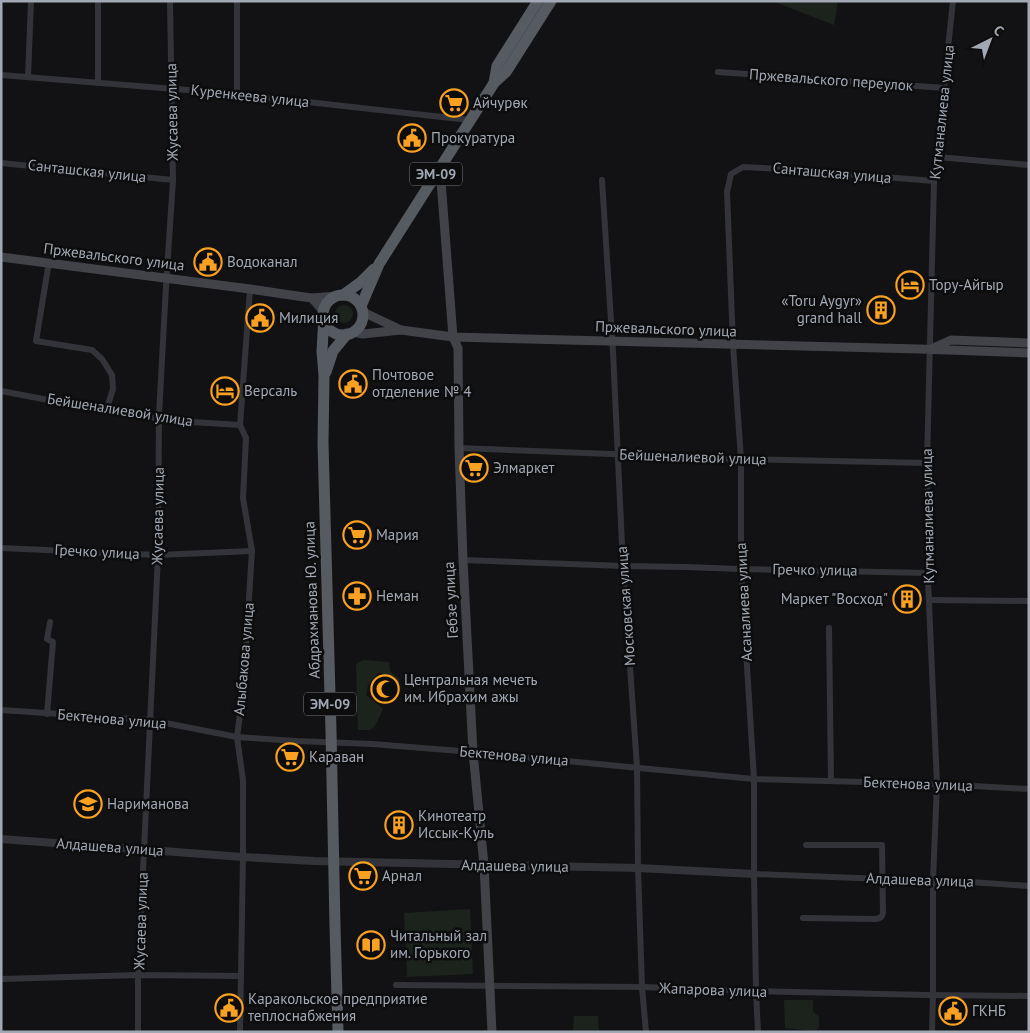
<svg xmlns="http://www.w3.org/2000/svg" width="1030" height="1033" font-family="'PT Sans',sans-serif">
<rect width="100%" height="100%" fill="#121214"/>
<g fill="#1c231c">
<polygon points="772,1 838,1 834,25"/>
<circle cx="344" cy="314" r="9"/>
<polygon points="363,660 389,662 390,671 399,679 399,689 381,673 378,673 368,685 366,695 383,709 375,726 370,730 358,730 356,664"/>
<polygon points="470,909 473,974 407,977 404,913"/>
<polygon points="784,1000 813,1000 813,1011 819,1017 819,1027 815,1031 785,1028"/>
<polygon points="574,1016 598,1016 599,1032 573,1032"/>
</g>
<g fill="none" stroke-linecap="round" stroke-linejoin="round">
<g stroke="#333439" stroke-width="6">
<polyline points="98,1 98,83"/>
<polyline points="237,1 237,94"/>
<polyline points="718,72 945,88"/>
<polyline points="1,75 237,94 469,120"/>
<polyline points="28,77 31,1"/>
<polyline points="937,157 1029,165"/>
<polyline points="1,163 173,180"/>
<polyline points="602,180 613,352 623,566 637,767 638,868 642,987 646,1032"/>
<polyline points="49,262 36,341 92,350 102,359 112,375 113,389 106,411"/>
<polyline points="1,391 106,411 149,416 159,420 240,425"/>
<polyline points="459,448 741,459 927,463"/>
<polyline points="1,548 158,555 252,551"/>
<polyline points="463,560 623,566 684,567 741,569 928,573"/>
<polyline points="930,600 1029,601"/>
<polyline points="829,628 831,781"/>
<polyline points="1,710 150,720 237,737 297,741 372,744 473,752 754,779 937,784 1029,789"/>
<polyline points="47,714 53,642 47,639 50,622"/>
<polyline points="754,874 883,879 940,880 1029,886"/>
<path d="M803,918L876,919C881,918 882,917 883,913L882,845H806"/>
<polyline points="1,979 138,975 241,976"/>
<polyline points="396,985 642,987 756,991 926,995 1029,996"/>
<polyline points="138,1032 138,975 144,850 158,555 159,415 166,286 173,180 170,1"/>
<polyline points="240,1032 243,857 243,780 237,737 243,691 252,551 243,498 246,438 240,425 250,289"/>
<polyline points="758,1032 756,991 754,874 754,779 741,569 741,459 733,345 727,192 731,174 743,167 784,169 934,181"/>
<polyline points="932,1032 933,994 933,880 937,784 928,580 927,463 934,181 953,1"/>
</g>
<polyline stroke="#333439" stroke-width="8" points="1,839 243,857 314,861 638,868 754,874"/>
<g stroke="#414349" stroke-width="9">
<polyline points="440,168 453,337 458,348 459,448 463,560 473,752 484,865 492,1032"/>
<polyline points="1,257 250,289 297,296 312,298 337,296"/>
<polyline points="312,298 324,312"/>
<polyline points="363,312 401,330"/>
<polyline points="353,332 363,334 401,330 453,337 920,349 1029,353"/>
<polyline points="933,348 951,340 1029,343"/>
</g>
<g stroke="#565a61" stroke-width="11">
<polyline points="494,83 497,66 538,1"/>
<polyline points="343,295 361,282 374,269"/>
<circle cx="343" cy="315" r="20"/>
<polyline points="361,306 379,264 494,83 506,72 551,1"/>
<polyline points="324,317 322,351 324,376 323,443 331,731 335,926 338,1032"/>
<polyline points="326,372 333,351 347,334"/>
</g>
</g>
<defs>
<g id="supermarket-ring" transform="scale(1.4375)"><circle r="9.5" fill="#0d0d0e" stroke="#fba122" stroke-width="1.5"/><path d="M-6-5.5h2.5l.6 2H6L4.5 2H-2.5L-4.4-4H-6ZM-1.5 3.2a1.3 1.3 0 1 0 .1 0ZM3 3.2a1.3 1.3 0 1 0 .1 0Z" fill="#fba122"/></g>
<g id="civic-ring" transform="scale(1.4375)"><circle r="9.5" fill="#0d0d0e" stroke="#fba122" stroke-width="1.5"/><path d="M-.6-6.5H3V-4.5H.6V-3L4-1V1h2V6H-6V1h2V-1L-.6-3ZM-1.2 2.5V6h2.4V2.5Z" fill="#fba122"/></g>
<g id="hotel-ring" transform="scale(1.4375)"><circle r="9.5" fill="#0d0d0e" stroke="#fba122" stroke-width="1.5"/><path d="M-6-4.5h1.5V1H6V5H4.5V3h-9V5H-6ZM-4 0a1.8 1.8 0 1 1 3.6 0ZM.5 0V-2.5h3Q6-2.5 6 0Z" fill="#fba122"/></g>
<g id="building-ring" transform="scale(1.4375)"><circle r="9.5" fill="#0d0d0e" stroke="#fba122" stroke-width="1.5"/><path d="M-4-6H4V6H1V3H-1V6H-4ZM-2.5-4.3h1.7v1.8h-1.7ZM.8-4.3h1.7v1.8H.8ZM-2.5-1h1.7V.8h-1.7ZM.8-1h1.7V.8H.8Z" fill="#fba122"/></g>
<g id="pharmacy-ring" transform="scale(1.4375)"><circle r="9.5" fill="#0d0d0e" stroke="#fba122" stroke-width="1.5"/><path d="M-2-6h4v4h4v4h-4v4h-4v-4h-4v-4h4Z" fill="#fba122"/></g>
<g id="mosque-ring" transform="scale(1.4375)"><circle r="9.5" fill="#0d0d0e" stroke="#fba122" stroke-width="1.5"/><path d="M3.5-4.9A6 6 0 1 0 3.5 4.9A5 5 0 1 1 3.5-4.9Z" fill="#fba122"/></g>
<g id="school-ring" transform="scale(1.4375)"><circle r="9.5" fill="#0d0d0e" stroke="#fba122" stroke-width="1.5"/><path d="M0-5L7-2L0 1L-7-2ZM-4 1L0 2.5L4 1V4Q0 6-4 4Z" fill="#fba122"/></g>
<g id="library-ring" transform="scale(1.4375)"><circle r="9.5" fill="#0d0d0e" stroke="#fba122" stroke-width="1.5"/><path d="M-6-4Q-3-5.5-.7-3.5V5Q-3 3-6 4ZM6-4Q3-5.5 .7-3.5V5Q3 3 6 4Z" fill="#fba122"/></g>
</defs>
<g fill-rule="evenodd">
<use href="#supermarket-ring" x="454" y="103"/>
<use href="#civic-ring" x="412" y="138"/>
<use href="#civic-ring" x="208" y="262"/>
<use href="#hotel-ring" x="910" y="285"/>
<use href="#building-ring" x="881" y="310"/>
<use href="#civic-ring" x="260" y="318"/>
<use href="#civic-ring" x="353" y="384"/>
<use href="#hotel-ring" x="225" y="391"/>
<use href="#supermarket-ring" x="474" y="468"/>
<use href="#supermarket-ring" x="357" y="535"/>
<use href="#pharmacy-ring" x="357" y="596"/>
<use href="#building-ring" x="907" y="599"/>
<use href="#mosque-ring" x="385" y="689"/>
<use href="#supermarket-ring" x="290" y="757"/>
<use href="#school-ring" x="88" y="804"/>
<use href="#building-ring" x="399" y="825"/>
<use href="#supermarket-ring" x="363" y="876"/>
<use href="#library-ring" x="371" y="945"/>
<use href="#civic-ring" x="229" y="1008"/>
<use href="#civic-ring" x="953" y="1011"/>
</g>
<g text-anchor="middle" stroke-width="5" stroke-linejoin="round" paint-order="stroke">
<g fill="#0d0d0e" stroke="#757a83" stroke-width="1">
<rect x="410" y="162.5" width="52" height="23" rx="4"/>
<rect x="304" y="692.5" width="52" height="23" rx="4"/>
</g>
<g font-size="14" font-weight="bold" fill="#a2a9b5">
<text x="436" y="179">ЭМ-09</text>
<text x="330" y="709">ЭМ-09</text>
</g>
<g font-size="15" fill="#a2a9b5" stroke="#0d0d0e">
<text transform="translate(831 80) rotate(4)" y="5">Пржевальского переулок</text>
<text transform="translate(250 96) rotate(6)" y="5">Куренкеева улица</text>
<text transform="translate(172 112) rotate(-91)" y="5">Жусаева улица</text>
<text transform="translate(942 112) rotate(-84)" y="5">Кутманалиева улица</text>
<text transform="translate(87 171) rotate(6)" y="5">Санташская улица</text>
<text transform="translate(832 173) rotate(5)" y="5">Санташская улица</text>
<text transform="translate(114 257) rotate(7)" y="5">Пржевальского улица</text>
<text transform="translate(666 329) rotate(2)" y="5">Пржевальского улица</text>
<text transform="translate(120 410) rotate(9)" y="5">Бейшеналиевой улица</text>
<text transform="translate(693 457) rotate(2)" y="5">Бейшеналиевой улица</text>
<text transform="translate(158 516) rotate(-89)" y="5">Жусаева улица</text>
<text transform="translate(928 516) rotate(-91)" y="5">Кутманалиева улица</text>
<text transform="translate(97 552) rotate(3)" y="5">Гречко улица</text>
<text transform="translate(815 570) rotate(1)" y="5">Гречко улица</text>
<text transform="translate(312 600) rotate(-92)" y="5">Абдрахманова Ю. улица</text>
<text transform="translate(451 600) rotate(-93)" y="5">Гебзе улица</text>
<text transform="translate(744 602) rotate(-93)" y="5">Асаналиева улица</text>
<text transform="translate(626 606) rotate(-94)" y="5">Московская улица</text>
<text transform="translate(244 659) rotate(-85)" y="5">Алыбакова улица</text>
<text transform="translate(112 719) rotate(5)" y="5">Бектенова улица</text>
<text transform="translate(514 756) rotate(5)" y="5">Бектенова улица</text>
<text transform="translate(918 784) rotate(2)" y="5">Бектенова улица</text>
<text transform="translate(110 847) rotate(4)" y="5">Алдашева улица</text>
<text transform="translate(515 866) rotate(1)" y="5">Алдашева улица</text>
<text transform="translate(920 880) rotate(2)" y="5">Алдашева улица</text>
<text transform="translate(141 921) rotate(-88)" y="5">Жусаева улица</text>
<text transform="translate(713 990) rotate(2)" y="5">Жапарова улица</text>
</g>
<g font-size="15" fill="#a2a9b5" stroke="#0d0d0e" text-anchor="start">
<text x="473" y="108">Айчурөк</text>
<text x="431" y="143">Прокуратура</text>
<text x="227" y="267">Водоканал</text>
<text x="929" y="290">Тору-Айгыр</text>
<text x="862" y="306" text-anchor="end">«Toru Aygyr»<tspan x="862" dy="17">grand hall</tspan></text>
<text x="279" y="323">Милиция</text>
<text x="372" y="380">Почтовое<tspan x="372" dy="17">отделение № 4</tspan></text>
<text x="244" y="396">Версаль</text>
<text x="493" y="473">Элмаркет</text>
<text x="376" y="540">Мария</text>
<text x="376" y="601">Неман</text>
<text x="888" y="604" text-anchor="end">Маркет "Восход"</text>
<text x="404" y="685">Центральная мечеть<tspan x="404" dy="17">им. Ибрахим ажы</tspan></text>
<text x="309" y="762">Караван</text>
<text x="107" y="809">Нариманова</text>
<text x="418" y="821">Кинотеатр<tspan x="418" dy="17">Иссык-Куль</tspan></text>
<text x="382" y="881">Арнал</text>
<text x="390" y="941">Читальный зал<tspan x="390" dy="17">им. Горького</tspan></text>
<text x="248" y="1004">Каракольское предприятие<tspan x="248" dy="17">теплоснабжения</tspan></text>
<text x="972" y="1016">ГКНБ</text>
</g>
</g>
<rect width="1030" height="1033" fill="none" stroke="#a2a9b5" stroke-width="5"/>
<g transform="translate(990 40) rotate(42)" stroke="#0d0d0e" stroke-width="4" paint-order="stroke">
<path d="M0-4L9 19L0 12L-9 19Z" fill="#a2a9b5"/>
<text y="-8" font-size="14" font-weight="bold" text-anchor="middle" fill="#a2a9b5">С</text>
</g>
</svg>
